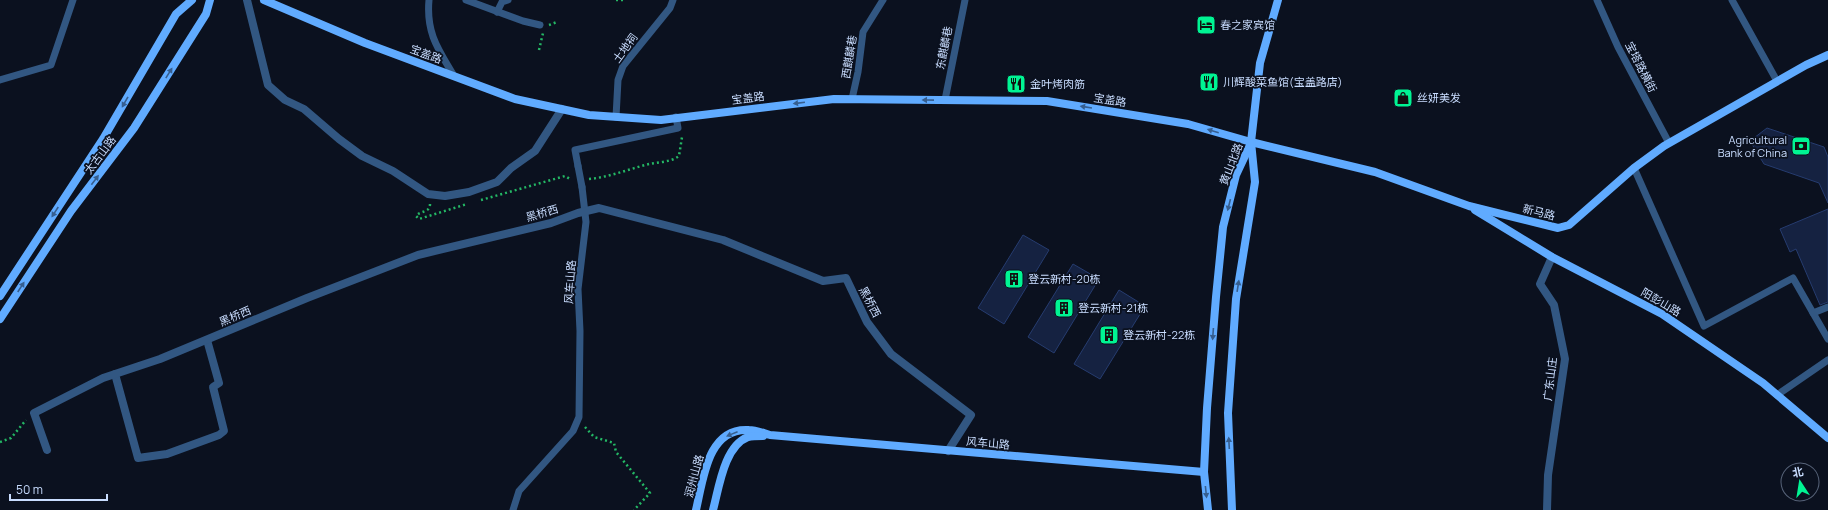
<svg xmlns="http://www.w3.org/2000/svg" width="1828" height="510" font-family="Manrope,'Noto Sans SC',sans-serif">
<rect width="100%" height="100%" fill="#0b111f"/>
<g fill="#152241" stroke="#263c6f">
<polygon points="1767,128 1824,147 1828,157 1828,203 1819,183 1764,164 1750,141"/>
<polygon points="1828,209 1828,302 1820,305 1796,249 1790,252 1780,229"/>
<polygon points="1023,235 1049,250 1004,324 978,308"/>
<polygon points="1073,264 1099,279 1054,353 1028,337"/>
<polygon points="1119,290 1145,306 1100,379 1074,364"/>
</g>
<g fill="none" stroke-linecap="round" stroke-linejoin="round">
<g stroke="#24b865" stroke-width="2.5" stroke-dasharray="2 3" stroke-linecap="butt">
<polyline points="616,0 623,0"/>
<polyline points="549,25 557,22"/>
<polyline points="539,50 543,33"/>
<path d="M589,179C610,177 629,169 649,164C659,162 671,162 679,156L682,137"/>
<polyline points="481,200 565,176 570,179"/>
<path d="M430,204C430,213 421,210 416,216L419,219L467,204"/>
<polyline points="585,427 594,437 614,443 616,452 650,493 634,510"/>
<polyline points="0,442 11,438 26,420"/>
</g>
<g stroke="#325782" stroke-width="7">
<path d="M429,0C426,33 438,49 454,76"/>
<polyline points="466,0 523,21 540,25"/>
<polyline points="1597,0 1618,47 1669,143"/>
<polyline points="1732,0 1777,81"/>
<polyline points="497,12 502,2 508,0"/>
<polyline points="0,80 51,65 73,0"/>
<polyline points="852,99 858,72 863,32 883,0"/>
<polyline points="945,100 965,0"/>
<polyline points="616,117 618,80 623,66 670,8 673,0"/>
<polyline points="578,166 575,150 678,128 676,117"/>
<polyline points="1634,168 1704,326 1793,278 1828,339"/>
<polyline points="1813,313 1828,307"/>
<polyline points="1777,395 1828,360"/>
<polyline points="513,510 519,491 573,431 579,417 580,331 578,289 586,222 582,187"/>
</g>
<g stroke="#325782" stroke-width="8">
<polyline points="247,0 268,85 285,100 304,109 339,139 362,156 393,171 428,194 445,196 469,192 497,182 511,168 535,151 562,109"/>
<polyline points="115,374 138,458 167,454 219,435 224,431 213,387 219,383 207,340"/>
<polyline points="47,450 34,413 103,378 160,359 307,298 418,255 551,223 578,213 599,208 723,240 823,281 846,278 867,322 891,354 971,415 948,451"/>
<polyline points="1547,510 1548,475 1565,359 1554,305 1540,284 1552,257"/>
</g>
<g stroke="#60abff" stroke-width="8">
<polyline points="264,0 365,43 515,99 589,115 661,120 834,99 1047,101 1188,124 1251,142 1375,172 1469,206 1558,228 1569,225 1634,168 1664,146 1806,65 1828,55"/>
<polyline points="1475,210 1552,257 1662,314 1763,383 1828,438"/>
<polyline points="0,296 103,139 176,14 192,0"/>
<polyline points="0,319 71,211 134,128 206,14 210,0"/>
<path d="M696,510C703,481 707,427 749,430C756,430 763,433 770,435L1204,472"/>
<path d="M713,510C719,488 724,446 748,437C752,436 758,436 763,436"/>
<polyline points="1208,510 1204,472 1207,408 1216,297 1223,227 1236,175 1251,143"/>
<polyline points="1232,510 1228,413 1236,299 1255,182 1251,142 1260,63 1278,0"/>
</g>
<polyline stroke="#325782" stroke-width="7" points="578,166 582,187"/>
</g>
<defs><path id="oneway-solid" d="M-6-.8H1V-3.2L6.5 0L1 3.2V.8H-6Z"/></defs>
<g fill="#365e8f">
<use href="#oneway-solid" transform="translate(169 73) rotate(-58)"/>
<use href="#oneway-solid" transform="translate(928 100) rotate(-179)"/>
<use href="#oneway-solid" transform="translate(125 102) rotate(120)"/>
<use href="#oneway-solid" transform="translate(799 103) rotate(173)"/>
<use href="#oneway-solid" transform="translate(1086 107) rotate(-171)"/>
<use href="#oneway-solid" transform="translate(1213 131) rotate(-163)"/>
<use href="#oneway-solid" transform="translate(95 180) rotate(-53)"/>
<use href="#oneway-solid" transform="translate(1229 205) rotate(104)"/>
<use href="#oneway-solid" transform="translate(55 212) rotate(123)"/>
<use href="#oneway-solid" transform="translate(1238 286) rotate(-81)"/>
<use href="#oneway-solid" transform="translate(21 287) rotate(-57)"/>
<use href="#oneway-solid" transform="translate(1213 334) rotate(94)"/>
<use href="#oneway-solid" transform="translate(732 434) rotate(158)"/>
<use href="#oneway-solid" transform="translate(1229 443) rotate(-93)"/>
<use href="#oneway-solid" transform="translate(1206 492) rotate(84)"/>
</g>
<defs>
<g id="hotel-square" transform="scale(1)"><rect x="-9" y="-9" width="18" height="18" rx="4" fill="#00f493" stroke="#0b111f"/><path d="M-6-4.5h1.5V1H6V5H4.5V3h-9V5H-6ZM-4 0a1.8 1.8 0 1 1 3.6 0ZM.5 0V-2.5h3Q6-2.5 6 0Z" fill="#111"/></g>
<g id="restaurant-square" transform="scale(1)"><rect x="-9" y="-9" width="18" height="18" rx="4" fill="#00f493" stroke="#0b111f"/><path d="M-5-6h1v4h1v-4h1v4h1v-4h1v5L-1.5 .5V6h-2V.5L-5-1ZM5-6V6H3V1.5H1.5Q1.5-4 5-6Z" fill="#111"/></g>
<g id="shop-square" transform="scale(1)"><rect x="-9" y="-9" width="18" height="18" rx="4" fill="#00f493" stroke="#0b111f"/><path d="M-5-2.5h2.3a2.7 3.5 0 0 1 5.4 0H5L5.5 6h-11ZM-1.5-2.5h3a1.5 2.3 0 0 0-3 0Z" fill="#111"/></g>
<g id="bank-square" transform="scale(1)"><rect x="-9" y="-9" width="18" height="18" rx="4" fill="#00f493" stroke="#0b111f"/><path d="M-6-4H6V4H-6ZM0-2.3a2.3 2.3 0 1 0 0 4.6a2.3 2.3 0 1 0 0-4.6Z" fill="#111"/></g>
<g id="building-square" transform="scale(1)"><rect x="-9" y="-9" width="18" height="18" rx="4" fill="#00f493" stroke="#0b111f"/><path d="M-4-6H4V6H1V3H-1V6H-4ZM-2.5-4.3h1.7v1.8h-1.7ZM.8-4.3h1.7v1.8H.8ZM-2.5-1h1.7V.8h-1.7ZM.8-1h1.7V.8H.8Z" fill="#111"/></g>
</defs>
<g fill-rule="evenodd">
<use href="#hotel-square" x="1206" y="25"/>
<use href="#restaurant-square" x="1209" y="82"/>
<use href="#restaurant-square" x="1016" y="84"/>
<use href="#shop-square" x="1403" y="98"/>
<use href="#bank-square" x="1801" y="146"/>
<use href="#building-square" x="1014" y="279"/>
<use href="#building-square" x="1064" y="308"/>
<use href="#building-square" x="1109" y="335"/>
</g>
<g text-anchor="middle" stroke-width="3.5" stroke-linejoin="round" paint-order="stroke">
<g font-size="11" fill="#c9ddff" stroke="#0b111f" text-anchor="start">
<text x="1220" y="29">春之家宾馆</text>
<text x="1223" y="86">川辉酸菜鱼馆(宝盖路店)</text>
<text x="1030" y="88">金叶烤肉筋</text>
<text x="1417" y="102">丝妍美发</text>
<text x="1787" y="144" text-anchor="end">Agricultural<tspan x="1787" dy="13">Bank of China</tspan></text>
<text x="1028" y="283">登云新村-20栋</text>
<text x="1078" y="312">登云新村-21栋</text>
<text x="1123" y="339">登云新村-22栋</text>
</g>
<g font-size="11" fill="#c9ddff" stroke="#0b111f">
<text transform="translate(625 48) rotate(-54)" y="4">土地祠</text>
<text transform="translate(944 48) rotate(-79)" y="4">东麒麟巷</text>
<text transform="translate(426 54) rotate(20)" y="4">宝盖路</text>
<text transform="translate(849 57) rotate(-81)" y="4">西麒麟巷</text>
<text transform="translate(1641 67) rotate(63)" y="4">宝塔路横街</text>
<text transform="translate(748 98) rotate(-7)" y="4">宝盖路</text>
<text transform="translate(1110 100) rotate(9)" y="4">宝盖路</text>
<text transform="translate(100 155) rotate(-53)" y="4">太古山路</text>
<text transform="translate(1231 164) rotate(-69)" y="4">黄山北路</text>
<text transform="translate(1539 212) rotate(14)" y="4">新马路</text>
<text transform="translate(542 213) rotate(-16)" y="4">黑桥西</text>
<text transform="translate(570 282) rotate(-86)" y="4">风车山路</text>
<text transform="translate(870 302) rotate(62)" y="4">黑桥西</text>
<text transform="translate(1661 302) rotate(30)" y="4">阳彭山路</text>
<text transform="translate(235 316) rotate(-23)" y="4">黑桥西</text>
<text transform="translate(1550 379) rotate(-83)" y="4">广东山庄</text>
<text transform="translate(988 443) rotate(5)" y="4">风车山路</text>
<text transform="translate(694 476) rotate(-75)" y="4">润州山路</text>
</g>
</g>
<g transform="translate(1800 482) rotate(348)"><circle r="19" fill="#0b111f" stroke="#576379"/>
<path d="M0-3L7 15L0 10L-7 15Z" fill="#00f493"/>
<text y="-6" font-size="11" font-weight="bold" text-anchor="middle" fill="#c9ddff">北</text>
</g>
<path d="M10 494v6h97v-6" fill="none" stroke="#c9ddff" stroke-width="2"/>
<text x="16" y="494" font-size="12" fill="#c9ddff" stroke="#0b111f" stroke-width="3" paint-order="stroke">50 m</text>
</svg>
